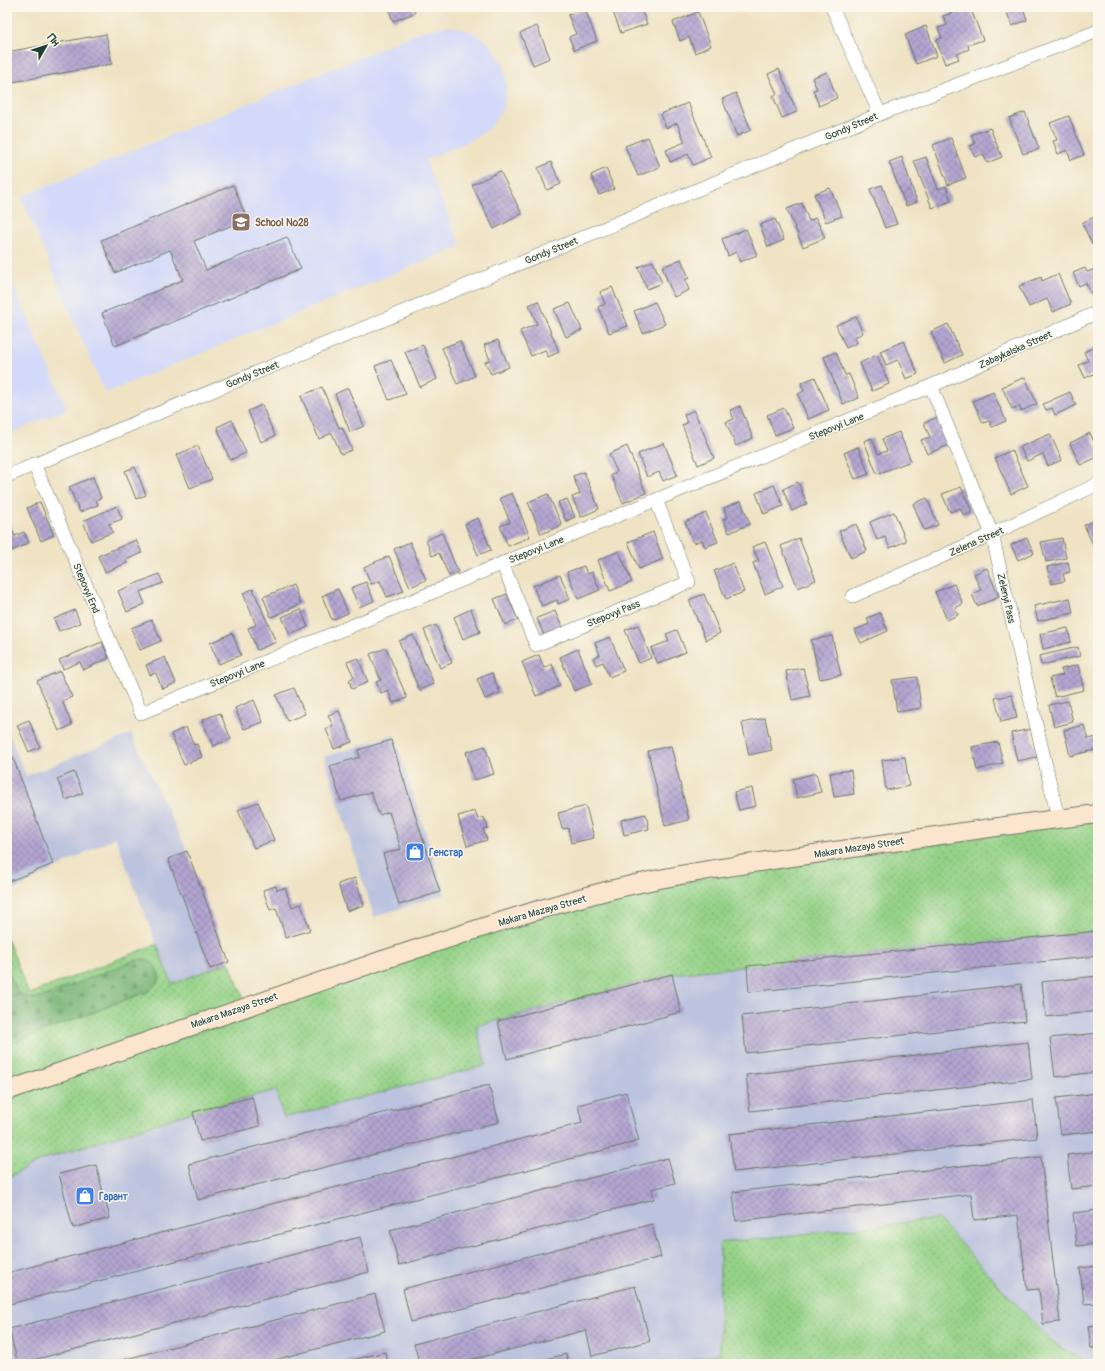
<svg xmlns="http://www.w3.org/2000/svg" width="1105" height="1371" font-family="Pangolin,sans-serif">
<defs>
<pattern id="grass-dots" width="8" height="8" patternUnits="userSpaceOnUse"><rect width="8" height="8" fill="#94d287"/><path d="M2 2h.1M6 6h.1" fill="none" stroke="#78ac6f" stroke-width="1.8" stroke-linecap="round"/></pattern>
<pattern id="forest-firs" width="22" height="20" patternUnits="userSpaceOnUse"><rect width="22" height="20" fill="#77b474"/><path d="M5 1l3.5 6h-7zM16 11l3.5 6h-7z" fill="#619460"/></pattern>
<pattern id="building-cross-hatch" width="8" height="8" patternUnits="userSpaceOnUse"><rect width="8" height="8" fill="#b3a5d1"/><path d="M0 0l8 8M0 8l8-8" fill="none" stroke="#9188aa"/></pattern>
</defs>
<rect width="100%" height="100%" fill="#fbf7ec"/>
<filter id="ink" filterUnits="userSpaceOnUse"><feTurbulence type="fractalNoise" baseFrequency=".025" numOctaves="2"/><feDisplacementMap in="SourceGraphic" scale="8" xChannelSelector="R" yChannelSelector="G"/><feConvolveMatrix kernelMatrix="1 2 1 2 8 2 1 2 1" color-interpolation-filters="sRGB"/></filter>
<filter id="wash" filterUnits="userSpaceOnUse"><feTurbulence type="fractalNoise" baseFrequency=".012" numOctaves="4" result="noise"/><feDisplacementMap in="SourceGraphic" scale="16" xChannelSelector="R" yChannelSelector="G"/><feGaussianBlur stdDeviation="0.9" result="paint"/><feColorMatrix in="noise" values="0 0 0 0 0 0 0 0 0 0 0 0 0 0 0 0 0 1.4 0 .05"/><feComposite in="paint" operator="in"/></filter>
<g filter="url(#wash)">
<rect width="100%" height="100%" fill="#efe3c4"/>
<g fill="#d3d9f9">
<polygon points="448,26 471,31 490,44 503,63 507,86 503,109 490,128 472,140 425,160 461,246 105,393 21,197 426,30"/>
<polygon points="7,270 67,409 7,435"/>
</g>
<g fill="#bcc3de">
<polygon points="7,730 26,776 131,734 187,851 229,962 172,984 115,837 7,894"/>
<polygon points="394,735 445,894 374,917 324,757"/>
<polygon points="1098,931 1098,1364 1087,1364 1048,1339 938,1219 720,1244 720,1353 676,1364 7,1364 7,1178 43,1159 193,1112 277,1090 284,1117 486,1065 476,1026 672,974"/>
</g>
<g fill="url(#grass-dots)" stroke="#5a885e">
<polygon points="1098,820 1098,931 672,974 476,1026 486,1065 284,1118 276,1090 193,1112 44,1159 7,1178 7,1098 503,927 612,896 693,880"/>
<path d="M7,938L29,994L157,944L172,984L229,962L245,1001L7,1086V1045L149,991L159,981V973L30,1000C6,987 7,962 7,938Z"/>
<polygon points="938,1219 1048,1339 1087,1364 676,1364 720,1353 720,1243"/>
</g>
<path fill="url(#forest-firs)" stroke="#4b7854" d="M146,959C156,964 159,970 159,981L149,991L7,1045V968C15,987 18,1002 42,997L135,960Z"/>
<g id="blocks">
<g fill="url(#building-cross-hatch)">
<polygon points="388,7 413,7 415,13 393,21"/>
<polygon points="611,7 630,7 631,11 640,7 647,24 621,33"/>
<polygon points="968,7 970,7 983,40 968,45 969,49 957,54 959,59 945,64 936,40 942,38 938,28 947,25 943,16"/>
<polygon points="1005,7 1023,7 1027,20 1012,26"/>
<polygon points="585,9 597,41 574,50 569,37 576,34 568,15"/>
<polygon points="698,12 711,46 695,53 689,37 680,41 673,22"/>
<polygon points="537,26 550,58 533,65 520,33"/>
<polygon points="926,26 937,56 916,64 905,35"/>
<polygon points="106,34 112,64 7,83 7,52"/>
<polygon points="779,69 797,112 782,118 773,96 777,94 768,74"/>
<polygon points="827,72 837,98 819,106 813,90 817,89 812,78"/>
<polygon points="736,93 751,130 737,136 722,99"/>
<polygon points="688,103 711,157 693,165 688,154 670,162 666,150 685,142 677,123 666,128 661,114"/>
<polygon points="1025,112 1039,149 1023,154 1009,118"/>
<polygon points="1069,116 1084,155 1071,160 1067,150 1058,154 1053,141 1057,140 1050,123"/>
<polygon points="990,128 1002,157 987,163 983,154 975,157 970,146 975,144 971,135"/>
<polygon points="648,137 660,167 638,176 625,146"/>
<polygon points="951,138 966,178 948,185 933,145"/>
<polygon points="902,157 917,202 906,206 889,162"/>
<polygon points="926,157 938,189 946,186 951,201 932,208 914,161"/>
<polygon points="551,162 561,184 547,190 538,168"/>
<polygon points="606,168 614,189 599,195 591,175"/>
<polygon points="500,171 522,214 494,229 472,185"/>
<polygon points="233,185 247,219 194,241 206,270 287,237 301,269 115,346 102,313 183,280 170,250 115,273 101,240"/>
<polygon points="882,185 897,224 885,228 870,189"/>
<polygon points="830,188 842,216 826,222 814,194"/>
<polygon points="802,203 809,221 816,218 825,238 803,247 787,209"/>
<polygon points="1098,215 1098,241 1092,244 1082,223"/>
<polygon points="775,219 784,240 768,247 760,225"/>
<polygon points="746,229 757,255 740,262 736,252 728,256 722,239"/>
<polygon points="681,259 689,278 685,280 689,290 674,297 662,267"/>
<polygon points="653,261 662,283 647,289 638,267"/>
<polygon points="1085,268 1087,272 1098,268 1098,292 1092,295 1086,283 1079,286 1073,273"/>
<polygon points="1058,274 1071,304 1053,312 1047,299 1029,307 1019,286 1041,277 1042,281"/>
<polygon points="612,287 628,326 609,333 598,307 605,304 600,292"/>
<polygon points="538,301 559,352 548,357 545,350 531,356 520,331 537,324 529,305"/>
<polygon points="655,302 665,324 643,333 634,311"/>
<polygon points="570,303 582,330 566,337 554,309"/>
<polygon points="856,317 863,333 854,337 857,343 846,348 836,325"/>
<polygon points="948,324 962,355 945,363 931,332"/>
<polygon points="498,340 509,367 491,374 485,362 490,360 484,345"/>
<polygon points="460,341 475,376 457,384 442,348"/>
<polygon points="904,341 918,374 906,379 898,360 886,365 880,351"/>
<polygon points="423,345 437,379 420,387 405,352"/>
<polygon points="1097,346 1098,372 1085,378 1079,365 1088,361 1084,352"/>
<polygon points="836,352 845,375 849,374 859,398 843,404 824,357"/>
<polygon points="877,355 889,384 872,391 860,363"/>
<polygon points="391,360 406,394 389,400 375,366"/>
<polygon points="815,377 829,410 808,419 798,394 804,391 801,383"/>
<polygon points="1025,377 1037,404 1021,411 1019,406 1012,409 1002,387"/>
<polygon points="322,387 339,428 342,427 352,450 341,454 332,433 319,439 301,396"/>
<polygon points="348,388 364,426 350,432 335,394"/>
<polygon points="993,392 1006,421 992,427 989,421 983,423 973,401"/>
<polygon points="1070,392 1076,405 1055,415 1052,408 1046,410 1043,404"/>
<polygon points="262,405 275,436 261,442 248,411"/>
<polygon points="740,406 753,438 736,446 726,422 734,419 730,410"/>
<polygon points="784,408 793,428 775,435 767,415"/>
<polygon points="694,410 714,458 698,465 682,425 687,423 684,415"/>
<polygon points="938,417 949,445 927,454 921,440 930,437 924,423"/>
<polygon points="232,420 246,453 230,460 217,427"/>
<polygon points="899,432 911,461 877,474 864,441 872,438 878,454 887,451 882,439"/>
<polygon points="1090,433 1098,451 1098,457 1080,465 1070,443"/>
<polygon points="1050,434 1062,460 1048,466 1043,454 1027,461 1020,447"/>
<polygon points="664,443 677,475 663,481 659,472 647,477 638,454"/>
<polygon points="198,446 212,479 190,488 176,455"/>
<polygon points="627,446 646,493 623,503 611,475 617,472 609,454"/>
<polygon points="858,447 869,474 855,479 844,453"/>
<polygon points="1012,450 1028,486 1011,494 995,458"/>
<polygon points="135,467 146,495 136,499 125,471"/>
<polygon points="584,472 599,509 581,517 572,497 580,494 573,476"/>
<polygon points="93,477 101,498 96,500 98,505 80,512 69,487"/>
<polygon points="798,482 807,504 792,511 783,489"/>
<polygon points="774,485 783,506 764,514 756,493"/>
<polygon points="961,487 972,512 964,516 960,508 950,512 942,494"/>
<polygon points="512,493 530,537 508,546 500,526 510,522 500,498"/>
<polygon points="548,494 562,525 541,534 528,502"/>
<polygon points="927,498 938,525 924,530 913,504"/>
<polygon points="567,499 575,517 566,521 558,502"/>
<polygon points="741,501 750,524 729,533 723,519 727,518 724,508"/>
<polygon points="40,502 54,535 41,541 27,508"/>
<polygon points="117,506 122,519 109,524 113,532 91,541 83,521"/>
<polygon points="894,512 906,541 890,548 885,537 877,540 870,522"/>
<polygon points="706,513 718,542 705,547 702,540 694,543 685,522"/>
<polygon points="478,518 491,550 478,555 465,524"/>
<polygon points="7,519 15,536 24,532 29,543 7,553"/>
<polygon points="1098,519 1098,548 1095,549 1084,525"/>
<polygon points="856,524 867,551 851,558 839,531"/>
<polygon points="653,532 663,559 639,569 628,542"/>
<polygon points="442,533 458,572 449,576 439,553 432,556 426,540"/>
<polygon points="799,538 816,580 798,588 781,546"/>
<polygon points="1027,538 1034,553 1018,560 1011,545"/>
<polygon points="1062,538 1066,558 1046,562 1041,542"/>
<polygon points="136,540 142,553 126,560 127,563 105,572 98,556"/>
<polygon points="410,542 426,580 410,587 394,549"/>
<polygon points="765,542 783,586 765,594 753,563 759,561 752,547"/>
<polygon points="619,551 632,582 610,591 598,560"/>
<polygon points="389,556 404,591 387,597 380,581 371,584 364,567"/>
<polygon points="1068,562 1070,572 1063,574 1065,581 1051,584 1047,567"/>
<polygon points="733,563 744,592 726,599 714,571"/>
<polygon points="584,566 587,574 592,572 600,590 578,599 567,572"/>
<polygon points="987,568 999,597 977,606 972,594 981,590 974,574"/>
<polygon points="159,574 163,583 140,592 145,604 127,612 118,591"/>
<polygon points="560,575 570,599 558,604 557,600 542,606 533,586"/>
<polygon points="366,582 374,601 359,607 351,588"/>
<polygon points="954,584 963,604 955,608 958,615 947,620 935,592"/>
<polygon points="293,585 301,604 271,617 263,597"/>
<polygon points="253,589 276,642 257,650 248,628 256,625 243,593"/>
<polygon points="338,589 348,613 332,620 322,596"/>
<polygon points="507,594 518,620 505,625 494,599"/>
<polygon points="704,594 720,633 706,640 689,600"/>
<polygon points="1070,598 1073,613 1038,621 1034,606"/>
<polygon points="301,609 308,627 290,635 282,617"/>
<polygon points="471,609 480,632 463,639 454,617"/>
<polygon points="75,610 80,623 59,631 54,619"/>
<polygon points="555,611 562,627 544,635 537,618"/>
<polygon points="880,613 888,631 861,643 855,630 869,624 867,618"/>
<polygon points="152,620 161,641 140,650 131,628"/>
<polygon points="436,625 452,663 440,668 424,630"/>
<polygon points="638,625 651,658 639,663 625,630"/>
<polygon points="1068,628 1071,642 1043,649 1040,634"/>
<polygon points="677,630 686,652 658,664 651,648 669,641 666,634"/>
<polygon points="232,633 241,655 219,664 210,643"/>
<polygon points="413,635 434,684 419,690 399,641"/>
<polygon points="832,636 841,675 820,679 811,640"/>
<polygon points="610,637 624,671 609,677 603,662 596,665 593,658 600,655 595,643"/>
<polygon points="102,642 109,658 83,670 80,662 63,669 59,660"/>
<polygon points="1078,647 1080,656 1041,665 1039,656"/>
<polygon points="386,648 407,698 393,703 388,690 381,693 376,682 381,680 370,654"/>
<polygon points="578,649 592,684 574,691 560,657"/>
<polygon points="539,655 544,668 552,664 560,686 536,696 522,662"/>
<polygon points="165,657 176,683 162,689 156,673 150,675 146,665"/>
<polygon points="358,658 368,682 352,689 349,680 354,677 347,662"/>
<polygon points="1078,665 1084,690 1055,697 1050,678 1063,675 1061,669"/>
<polygon points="803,668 810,696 792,700 786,671"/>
<polygon points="60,671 72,697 62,701 72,725 59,731 37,681"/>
<polygon points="492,673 500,693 485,699 477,679"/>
<polygon points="917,677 921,708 897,712 892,680"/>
<polygon points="294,688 305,714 287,721 276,695"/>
<polygon points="1012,695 1017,718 1001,722 995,698"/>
<polygon points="254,700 263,722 244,729 235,708"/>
<polygon points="1068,701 1073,722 1054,727 1049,705"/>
<polygon points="339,711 352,742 334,749 326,729 333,726 328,715"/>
<polygon points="220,713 231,739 213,746 202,720"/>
<polygon points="765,718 772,750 749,755 742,723"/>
<polygon points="29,720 40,747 29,752 17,725"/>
<polygon points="1084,725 1088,739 1098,737 1098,749 1070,756 1064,730"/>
<polygon points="186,727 194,745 197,744 202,757 184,765 171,734"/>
<polygon points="1031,729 1037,757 1017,761 1011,733"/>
<polygon points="391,740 440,892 399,905 383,854 401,849 389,812 379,815 371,792 341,801 330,766 360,757 358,750"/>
<polygon points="998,742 1003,763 977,770 972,747"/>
<polygon points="485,746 494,774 474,780 466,752"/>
<polygon points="671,746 689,820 665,826 648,751"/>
<polygon points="12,755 53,864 7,882 7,757"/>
<polygon points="905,757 909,786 886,790 882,760"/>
<polygon points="851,770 854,794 834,797 830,773"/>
<polygon points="74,772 83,793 66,800 57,779"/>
<polygon points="816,773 821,792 797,798 793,779"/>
<polygon points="752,788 756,806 739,810 734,792"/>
<polygon points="258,802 274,840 254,848 238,810"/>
<polygon points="586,806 594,838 571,843 568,828 562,829 558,813"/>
<polygon points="475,811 478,819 484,817 488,828 483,829 487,840 467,846 458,816"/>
<polygon points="646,814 649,829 624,835 621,820"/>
<polygon points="187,851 229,962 210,969 168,859"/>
<polygon points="355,878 364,905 347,911 338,884"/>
<polygon points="276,886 277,890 285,888 292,907 301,904 310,930 286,938 276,908 270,910 263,890"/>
<polygon points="1098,931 1098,956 749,992 747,966"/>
<polygon points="672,974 681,1012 507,1059 498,1021"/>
<polygon points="1098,976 1098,1011 1046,1017 1042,982"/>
<polygon points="1021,984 1025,1021 746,1053 742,1016"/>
<polygon points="1098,1033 1098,1072 1055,1077 1050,1038"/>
<polygon points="1028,1042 1032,1079 750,1111 746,1075"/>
<polygon points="489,1085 499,1122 198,1200 189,1164"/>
<polygon points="626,1092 639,1141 10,1304 7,1292 7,1273 582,1123 578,1105"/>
<polygon points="1098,1093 1098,1131 1061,1135 1056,1098"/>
<polygon points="252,1097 260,1126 200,1141 193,1112"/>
<polygon points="1033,1100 1037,1138 734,1172 729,1134"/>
<polygon points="1098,1151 1098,1186 1071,1189 1067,1155"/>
<polygon points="1041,1157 1060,1322 1043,1324 1039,1289 1027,1290 1018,1215 974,1220 971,1194 736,1221 733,1192"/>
<polygon points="668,1158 675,1183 652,1189 654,1199 399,1265 390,1230"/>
<polygon points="96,1165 110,1218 73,1228 59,1174"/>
<polygon points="1098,1210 1098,1244 1077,1246 1073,1213"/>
<polygon points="652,1224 661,1257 411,1322 403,1289"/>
<polygon points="360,1237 369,1272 18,1364 9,1329"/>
<polygon points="1098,1266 1098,1303 1084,1304 1080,1268"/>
<polygon points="635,1286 650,1341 592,1356 586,1330 459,1363 459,1364 420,1364 414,1344"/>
<polygon points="375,1294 385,1331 259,1364 107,1364"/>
<polygon points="1098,1325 1098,1347 1091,1348 1088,1326"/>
<polygon points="385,1352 388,1364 340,1364 340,1363"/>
<polygon points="566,1354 569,1364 529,1364 529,1363"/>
</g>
</g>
</g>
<g filter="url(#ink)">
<use href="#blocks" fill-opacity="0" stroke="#687766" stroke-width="1"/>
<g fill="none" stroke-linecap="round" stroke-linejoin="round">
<g stroke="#687766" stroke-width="14">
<g id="minor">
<polyline points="832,7 880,114"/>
<polyline points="931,386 992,534 1058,818"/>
<polyline points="34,464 141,713 931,386 1098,312"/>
<polyline points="7,476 880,114 1098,31"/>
<polyline points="502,563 536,645 689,582 656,500"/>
<polyline points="853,596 992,534 1098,484"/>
</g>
</g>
<g stroke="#687766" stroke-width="20">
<path id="secondary" d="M7,1091C130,1047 253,1004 377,962C454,937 531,910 610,890C684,872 759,862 834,851C922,838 1010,824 1098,814"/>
</g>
<use href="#minor" stroke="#fff" stroke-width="13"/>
<use href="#secondary" stroke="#fce5cf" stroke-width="18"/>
</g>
</g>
<defs>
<g id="school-square" transform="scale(1)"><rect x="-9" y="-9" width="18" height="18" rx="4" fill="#8d6e63" stroke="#fbf7ec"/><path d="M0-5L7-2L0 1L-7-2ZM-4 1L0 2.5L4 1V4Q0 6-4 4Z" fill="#fff"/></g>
<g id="shop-square" transform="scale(1)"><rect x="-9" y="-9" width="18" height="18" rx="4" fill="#3f7fe0" stroke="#fbf7ec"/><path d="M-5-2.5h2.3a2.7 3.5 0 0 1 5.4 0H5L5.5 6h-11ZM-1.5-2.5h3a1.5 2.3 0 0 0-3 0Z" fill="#fff"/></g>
</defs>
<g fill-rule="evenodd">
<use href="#school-square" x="241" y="222"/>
<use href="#shop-square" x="415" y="852"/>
<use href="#shop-square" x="85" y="1196"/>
</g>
<g text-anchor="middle" stroke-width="3" stroke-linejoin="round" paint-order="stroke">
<g font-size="10" fill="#1f3d34" stroke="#fbf7ec">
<text transform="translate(851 126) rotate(-23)" y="4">Gondy Street</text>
<text transform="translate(551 250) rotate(-22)" y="4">Gondy Street</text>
<text transform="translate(1015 349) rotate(-24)" y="4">Zabaykalska Street</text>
<text transform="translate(252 374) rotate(-22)" y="4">Gondy Street</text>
<text transform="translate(836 426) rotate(-22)" y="4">Stepovyi Lane</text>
<text transform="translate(976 541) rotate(-24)" y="4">Zelena Street</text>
<text transform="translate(536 549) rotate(-22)" y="4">Stepovyi Lane</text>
<text transform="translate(87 588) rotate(67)" y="4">Stepovyi End</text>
<text transform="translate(1007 598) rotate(77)" y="4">Zelenyi Pass</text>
<text transform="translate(613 613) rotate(-22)" y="4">Stepovyi Pass</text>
<text transform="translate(237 673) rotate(-22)" y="4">Stepovyi Lane</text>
<text transform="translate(859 847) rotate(-9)" y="4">Makara Mazaya Street</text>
<text transform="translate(542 910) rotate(-16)" y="4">Makara Mazaya Street</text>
<text transform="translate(234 1010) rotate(-19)" y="4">Makara Mazaya Street</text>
</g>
<g font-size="10" font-weight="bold" fill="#785e54" stroke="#fbf7ec" text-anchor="start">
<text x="255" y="226">School №28</text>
</g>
<g font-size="10" font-weight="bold" fill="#366cbe" stroke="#fbf7ec" text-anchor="start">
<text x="429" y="856">Генстар</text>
<text x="99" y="1200">Гарант</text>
</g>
</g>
<rect width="1105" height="1371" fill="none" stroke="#fbf7ec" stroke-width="24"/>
<g transform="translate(46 46) rotate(51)" stroke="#fbf7ec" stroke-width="3" paint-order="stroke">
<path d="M0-3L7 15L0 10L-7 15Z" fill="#1f3d34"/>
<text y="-6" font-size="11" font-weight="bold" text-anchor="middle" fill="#1f3d34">Пн</text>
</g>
</svg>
